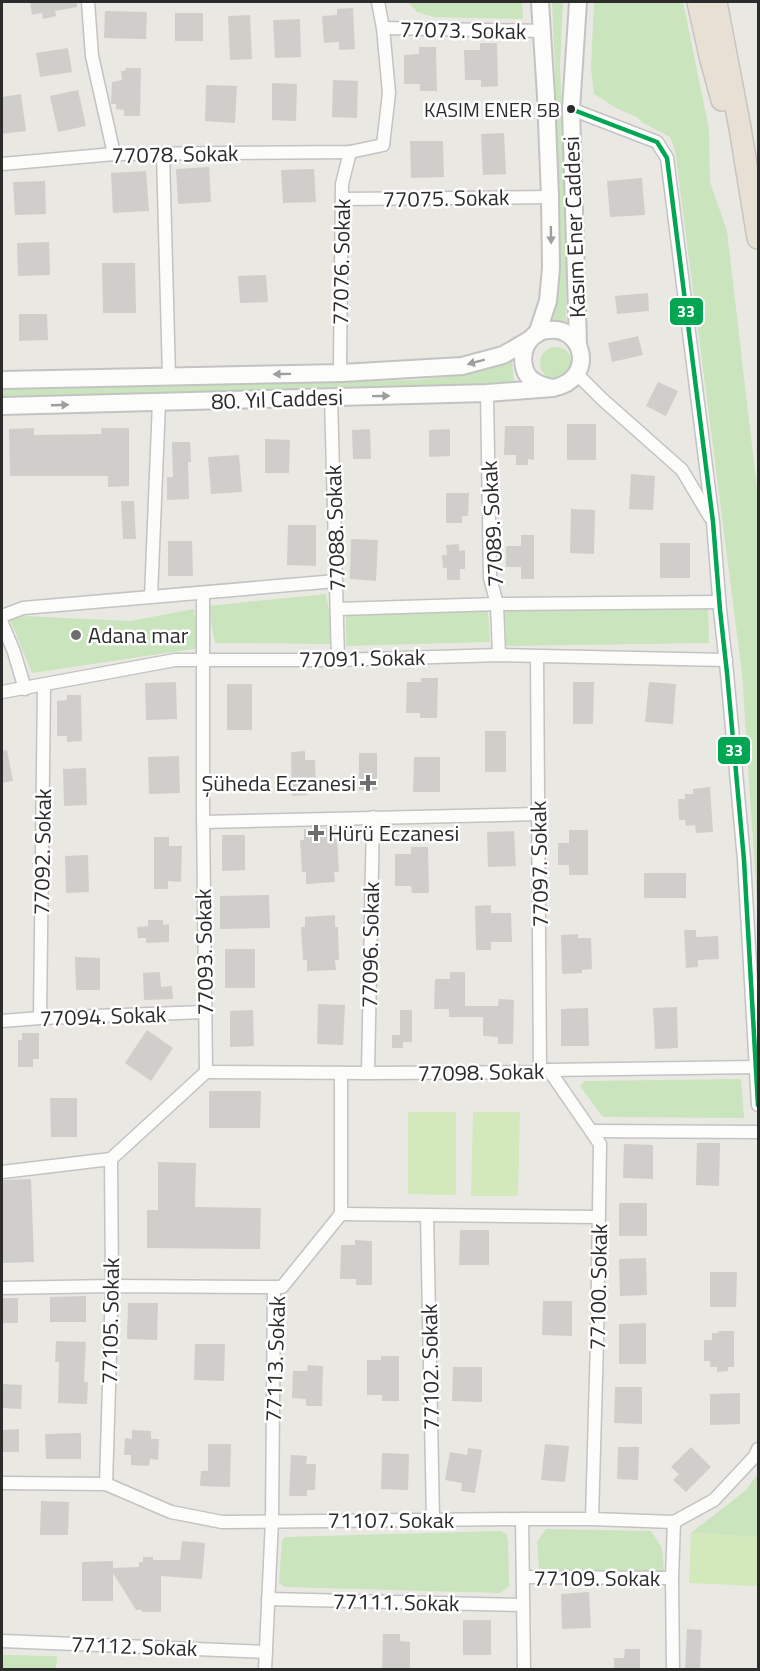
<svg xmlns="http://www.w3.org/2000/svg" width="760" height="1671" font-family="'Titillium Web',sans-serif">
<rect width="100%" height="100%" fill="#eae8e3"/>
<g fill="#cae4be">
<polygon points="408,2 522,2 523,19 434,17 417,12"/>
<polygon points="552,2 563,2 560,67 567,228 566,329 547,325 558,228 555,67"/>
<polygon points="594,2 683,2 709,129 710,182 727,231 758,497 758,918 742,673 675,150 670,137 643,123 637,117 618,109 594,94 591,69"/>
<circle cx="556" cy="363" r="16"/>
<polygon points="512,361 514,382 418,387 2,396 2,388 418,380 464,374"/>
<polygon points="326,594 335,644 215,643 208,606"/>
<polygon points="708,608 709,643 506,646 505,610"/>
<polygon points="194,609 200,648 32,673 10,619 23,616 130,621"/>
<polygon points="488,610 490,642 346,646 346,613"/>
<polygon points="741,1079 744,1118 603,1117 580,1086 585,1081"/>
<polygon points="758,1474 758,1537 691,1533 745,1491"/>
<polygon points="546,1529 651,1531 662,1548 664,1571 539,1570 537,1542"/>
<polygon points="501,1531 506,1534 508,1540 509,1586 500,1593 285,1587 279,1583 282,1540 285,1537"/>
<polygon points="2,1655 57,1656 56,1669 2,1669"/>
</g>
<g fill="#d3e8bb">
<polygon points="408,1112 456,1112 456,1195 408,1194"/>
<polygon points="473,1112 520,1112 518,1196 471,1196"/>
<polygon points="691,1533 758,1537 758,1586 689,1583"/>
</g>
<g fill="#cfceca">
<polygon points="30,2 77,2 77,7 55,11 56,16 43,19 42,13 32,15"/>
<polygon points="353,8 355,49 339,50 339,42 324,43 322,16 337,15 337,9"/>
<polygon points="105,11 147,12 146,39 104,38"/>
<rect x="175" y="13" width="28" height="28"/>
<polygon points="250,15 252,59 230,60 228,16"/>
<polygon points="300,19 301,57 275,58 273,20"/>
<polygon points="480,43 497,43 498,86 481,87 481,80 465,80 464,50 480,50"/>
<polygon points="419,47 436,47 437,91 420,91 420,84 404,84 404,55 419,54"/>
<polygon points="68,48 72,72 40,77 36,53"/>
<polygon points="126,68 141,68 140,116 124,116 124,110 116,109 116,104 111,104 112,82 122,80 121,71 125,71"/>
<polygon points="333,80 358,81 357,118 332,117"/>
<polygon points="272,83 297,84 296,121 272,120"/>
<polygon points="206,85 237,86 235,123 205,121"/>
<polygon points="78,90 86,126 58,132 50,96"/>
<polygon points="21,94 26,131 2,134 2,97"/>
<polygon points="504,133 506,174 483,175 481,134"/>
<polygon points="410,141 443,141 444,177 411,178"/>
<polygon points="209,167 211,202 178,204 176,169"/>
<polygon points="314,169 316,202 283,203 281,170"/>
<polygon points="146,171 149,211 113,213 111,173"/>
<polygon points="642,178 645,215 610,217 607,181"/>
<polygon points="45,181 46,214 15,215 13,182"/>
<polygon points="49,242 50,275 18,276 17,243"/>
<polygon points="102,263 135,263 136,313 103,313"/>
<polygon points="266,275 268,302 240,303 238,276"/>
<polygon points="648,293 649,311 617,314 615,296"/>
<polygon points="19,314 47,314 48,340 19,341"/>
<polygon points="638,336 643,355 612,362 608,343"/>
<polygon points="658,382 678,391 666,416 646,406"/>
<rect x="567" y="424" width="29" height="36"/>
<polygon points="505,426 534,426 534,460 528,459 528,465 516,465 516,455 504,455"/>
<polygon points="34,428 34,435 102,434 101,428 129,428 129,486 108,487 108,476 10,476 9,429"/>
<polygon points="370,429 371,459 353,459 352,430"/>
<polygon points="450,429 450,456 429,457 429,430"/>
<polygon points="265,439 290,440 289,473 265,473"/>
<polygon points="172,442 190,442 191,462 188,462 189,499 167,500 167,477 173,477"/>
<polygon points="239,455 242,492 211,494 208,457"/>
<polygon points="631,474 655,476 653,510 629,509"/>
<polygon points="446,493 469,493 468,516 462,516 462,523 446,523"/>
<polygon points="121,501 134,501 136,539 123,539"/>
<polygon points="571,509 595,510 594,554 570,553"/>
<polygon points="288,525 316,525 316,566 287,565"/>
<polygon points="521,535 534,535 534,579 521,579 521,567 506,567 506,546 521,546"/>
<polygon points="351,539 378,540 376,581 350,579"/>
<polygon points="168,541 192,541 193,576 168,576"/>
<rect x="660" y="543" width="30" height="35"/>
<polygon points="459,544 459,551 465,550 465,569 460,569 460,580 447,580 447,568 443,568 442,555 447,555 446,545"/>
<polygon points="421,678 438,678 437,718 420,718 420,713 406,713 407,682 421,682"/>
<polygon points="176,682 177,719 146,720 145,683"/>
<polygon points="573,682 594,682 593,724 573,724"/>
<polygon points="649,682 676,684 673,724 645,722"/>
<rect x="227" y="684" width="25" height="46"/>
<polygon points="67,695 81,695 82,741 67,742 67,736 57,736 57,701 67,700"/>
<rect x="485" y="731" width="21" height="41"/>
<polygon points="7,750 13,781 2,783 2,751"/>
<polygon points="305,751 305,760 315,760 316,790 307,790 307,795 292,796 291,752"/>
<rect x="359" y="753" width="18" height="37"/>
<polygon points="179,756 180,793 149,794 148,757"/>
<polygon points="414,757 440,757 440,792 413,792"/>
<polygon points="86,768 87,805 64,806 63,769"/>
<polygon points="710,787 713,832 696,833 695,825 686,826 685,820 679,820 678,799 685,799 685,794 693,794 693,789"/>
<polygon points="334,828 335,839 337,839 339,872 334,872 335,882 306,884 306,872 302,872 300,840 304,840 304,829"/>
<polygon points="569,830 588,830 588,875 569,875 569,865 558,865 558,843 569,843"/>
<polygon points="514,831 516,866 488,867 487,832"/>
<polygon points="222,835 245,835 245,870 222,871"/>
<polygon points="154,837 169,837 169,846 182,846 181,882 168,881 168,889 154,889"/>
<polygon points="411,847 428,847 429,893 412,893 411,886 395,886 395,854 411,854"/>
<polygon points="88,855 89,892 66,893 65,856"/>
<rect x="644" y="873" width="42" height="25"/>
<polygon points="269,895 270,928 220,929 220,896"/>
<polygon points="491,905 491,913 511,913 512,942 491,942 491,950 476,950 475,906"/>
<polygon points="335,915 335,927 338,927 339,960 335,960 336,970 307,971 307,960 303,960 301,927 305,927 305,917"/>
<polygon points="148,920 163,920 163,925 169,924 169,942 146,943 146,938 138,938 137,927 148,926"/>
<polygon points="684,930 696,930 696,937 718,936 719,959 698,960 698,967 686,968"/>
<polygon points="578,934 578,938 591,938 592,969 582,970 582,973 562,974 561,935"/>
<rect x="225" y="949" width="30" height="39"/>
<polygon points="75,957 100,958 100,990 76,990"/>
<polygon points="160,972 161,987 172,986 173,999 144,1000 143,973"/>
<polygon points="450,972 465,972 465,1006 498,1006 499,999 514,1000 513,1044 498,1044 498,1037 483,1036 483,1017 449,1017 449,1009 434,1009 435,979 450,979"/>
<polygon points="318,1004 345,1005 343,1045 317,1044"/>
<polygon points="677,1007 678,1048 655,1049 653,1008"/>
<polygon points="588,1008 589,1046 561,1046 561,1009"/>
<polygon points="253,1010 254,1046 230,1047 230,1011"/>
<polygon points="400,1010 412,1010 412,1042 403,1042 403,1048 392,1048 392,1035 400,1035"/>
<polygon points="147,1030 173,1048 151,1081 125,1063"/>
<polygon points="22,1033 39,1033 39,1059 33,1059 33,1067 18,1067 18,1040 22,1040"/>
<polygon points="209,1091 261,1091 260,1128 209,1128"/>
<polygon points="50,1098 77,1098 77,1137 51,1137"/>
<polygon points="697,1143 720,1143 719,1186 696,1185"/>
<polygon points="624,1144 653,1145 653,1179 623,1178"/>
<polygon points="158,1162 196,1163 195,1207 261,1208 260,1249 147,1248 147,1210 158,1210"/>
<polygon points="31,1179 34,1262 2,1263 2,1180"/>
<rect x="619" y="1203" width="28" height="33"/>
<polygon points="460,1230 489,1230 489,1265 459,1265"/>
<polygon points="355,1240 372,1241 372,1285 356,1285 356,1279 340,1279 341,1245 355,1245"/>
<polygon points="646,1258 647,1295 620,1296 619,1259"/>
<polygon points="710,1272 737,1272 736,1307 710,1307"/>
<polygon points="86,1296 86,1322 50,1322 50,1297"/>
<rect x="2" y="1298" width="16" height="25"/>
<polygon points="543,1301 572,1301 572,1336 542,1335"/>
<polygon points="128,1303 158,1303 157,1340 127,1339"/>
<polygon points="646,1323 646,1364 619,1364 619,1324"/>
<polygon points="718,1331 734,1331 734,1367 728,1367 728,1371 717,1372 717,1367 710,1367 710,1361 704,1361 704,1340 712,1340 712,1333 718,1333"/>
<polygon points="56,1341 86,1342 84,1382 88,1382 87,1404 58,1403 59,1362 55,1362"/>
<polygon points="195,1344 225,1344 224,1381 194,1380"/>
<polygon points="381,1356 399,1356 399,1401 382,1401 382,1395 367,1395 367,1360 381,1360"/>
<polygon points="308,1365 323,1366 322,1406 306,1406 306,1399 292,1398 293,1371 307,1371"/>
<polygon points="453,1367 482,1367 482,1402 452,1401"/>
<polygon points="2,1384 22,1385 21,1409 2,1408"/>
<polygon points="615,1387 642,1387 642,1424 614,1423"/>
<polygon points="740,1393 740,1424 710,1425 710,1394"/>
<polygon points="19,1429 19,1452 2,1452 2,1430"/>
<polygon points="132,1430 151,1431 151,1439 159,1439 158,1460 150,1459 149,1466 131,1465 131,1455 124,1455 125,1438 132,1439"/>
<polygon points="81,1433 81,1459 46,1459 45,1434"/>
<polygon points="208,1444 231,1444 230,1487 200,1486 201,1471 208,1471"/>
<polygon points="545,1444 569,1446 565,1482 541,1480"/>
<polygon points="618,1447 639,1447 638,1480 617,1479"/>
<polygon points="691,1447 711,1467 686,1492 673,1480 679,1474 671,1467"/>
<polygon points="468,1448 482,1450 475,1493 461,1491 462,1483 445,1480 450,1452 467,1455"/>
<polygon points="382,1453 409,1454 408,1490 381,1489"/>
<polygon points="291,1455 307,1456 306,1464 316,1464 315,1490 307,1490 307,1496 289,1496"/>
<polygon points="41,1501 69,1502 68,1535 40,1535"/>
<polygon points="182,1541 205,1543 202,1579 161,1576 161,1612 142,1612 142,1610 136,1610 113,1573 113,1601 82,1601 82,1562 113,1561 113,1568 139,1567 139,1562 143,1562 143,1557 153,1557 153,1560 180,1560"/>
<polygon points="589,1592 591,1628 562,1629 561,1594"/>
<rect x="463" y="1620" width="28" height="35"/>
<polygon points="687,1629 702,1630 700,1670 685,1670"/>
<polygon points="383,1634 400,1634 400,1641 410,1642 410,1670 382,1670"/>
<polygon points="625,1649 640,1649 640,1670 614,1670 614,1658 624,1658"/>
</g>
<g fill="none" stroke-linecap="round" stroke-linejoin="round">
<g stroke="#c4c3c3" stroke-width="15">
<g id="minor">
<polyline points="88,2 92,56 114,154"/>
<polyline points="383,28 543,31"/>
<polyline points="571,109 657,142 667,158 713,522 720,610 727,673 744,860 758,1105"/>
<polyline points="163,154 169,376"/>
<polyline points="2,164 114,154 350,152 383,145 389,93 383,28 378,2"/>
<polyline points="342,199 550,197"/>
<polyline points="342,373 340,363 342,184 350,152"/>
<polyline points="577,374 602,399 682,470 710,517"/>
<polyline points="487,393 490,578 497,604 499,655"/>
<polyline points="331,397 338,660"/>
<polyline points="151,597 159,402"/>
<polyline points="338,609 497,604 719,602"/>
<polyline points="2,616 23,608 336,581"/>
<polyline points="2,623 14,652 25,689"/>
<polyline points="537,657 540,1072"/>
<polyline points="2,692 175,660 338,660 499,655 726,660"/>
<polyline points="203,822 538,814"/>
<polyline points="40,1018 44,686"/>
<polyline points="2,1021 40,1018 205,1012"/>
<polyline points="549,1070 600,1144 597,1341 592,1519"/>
<polyline points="206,1072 368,1073 540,1072 549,1070 756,1067"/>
<polyline points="368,1073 373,817"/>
<polyline points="591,1131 758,1132"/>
<polyline points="2,1172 111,1159 206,1072 203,812 203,593"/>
<polyline points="341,1214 598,1217"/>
<polyline points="427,1215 433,1519"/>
<polyline points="2,1288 112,1286 274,1287"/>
<polyline points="2,1483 106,1484 171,1512 222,1522 522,1519 592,1519 674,1522 714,1500 755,1456 758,1449"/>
<polyline points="106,1484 112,1286 111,1159"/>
<polyline points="522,1519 524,1670"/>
<polyline points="523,1577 672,1578"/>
<polyline points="268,1599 523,1605"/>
<polyline points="2,1641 266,1652"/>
<polyline points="265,1670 272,1520 274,1287 282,1287 341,1214 341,1073"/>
<polyline points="673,1670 672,1578 674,1522"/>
</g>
</g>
<g stroke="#c4c3c3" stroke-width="20">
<g id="secondary">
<polyline points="537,334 548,301 551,268 550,197 546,96 540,2"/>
<polyline points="578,345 571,109 578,2"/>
<polyline points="2,380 342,373 462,366 503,355 529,340"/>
<path d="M2,406L487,393L553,388C597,379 584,326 549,330C541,330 534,334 529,341C520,353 521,374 535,382C540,385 547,387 553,388"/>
</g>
</g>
<g stroke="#c6c5c2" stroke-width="24">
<g id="motorway">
<polyline points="698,2 710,56 722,100"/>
<polyline points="716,2 740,128 758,238"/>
</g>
</g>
<use href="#minor" stroke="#fcfcfb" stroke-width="12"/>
<use href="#secondary" stroke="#fcfcfb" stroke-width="16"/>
<use href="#motorway" stroke="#e8e0d5" stroke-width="21"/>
<g stroke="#fff" stroke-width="9">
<polyline id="bus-1" points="571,109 657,142 667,158 713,522 720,610 727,673 744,860 758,1105"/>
</g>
<use href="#bus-1" stroke="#00a651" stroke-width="4.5"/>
</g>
<defs><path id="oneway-solid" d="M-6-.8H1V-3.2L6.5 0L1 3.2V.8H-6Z" transform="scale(1.5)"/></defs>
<g fill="#9e9e9e">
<use href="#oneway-solid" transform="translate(551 235) rotate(89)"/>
<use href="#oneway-solid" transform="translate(476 362) rotate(165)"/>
<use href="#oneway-solid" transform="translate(282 374) rotate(179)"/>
<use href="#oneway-solid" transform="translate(381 396) rotate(-1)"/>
<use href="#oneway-solid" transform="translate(60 405) rotate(-2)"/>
</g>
<circle fill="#2c2c2c" stroke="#fff" stroke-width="2" cx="571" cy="109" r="5"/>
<g fill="#6e6e6c" stroke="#fff" stroke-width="2">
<circle cx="76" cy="635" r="6"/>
<path d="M365 774h6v6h6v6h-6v6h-6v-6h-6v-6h6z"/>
<path d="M313 824h6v6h6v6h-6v6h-6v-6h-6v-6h6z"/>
</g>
<g text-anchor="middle" stroke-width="5" stroke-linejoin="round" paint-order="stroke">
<g font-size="20" fill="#2c2c2c" stroke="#fff" text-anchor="end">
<text x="560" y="117">KASIM ENER 5B</text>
</g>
<g font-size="22" fill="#2c2c2c" stroke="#fff">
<text transform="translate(463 30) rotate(1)" y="8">77073. Sokak</text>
<text transform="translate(175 154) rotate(-1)" y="8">77078. Sokak</text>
<text transform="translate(446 198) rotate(-1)" y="8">77075. Sokak</text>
<text transform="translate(574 227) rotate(-92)" y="8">Kasım Ener Caddesi</text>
<text transform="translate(341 262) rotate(-89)" y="8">77076. Sokak</text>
<text transform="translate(277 399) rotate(-2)" y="8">80. Yıl Caddesi</text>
<text transform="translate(492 524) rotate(-93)" y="8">77089. Sokak</text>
<text transform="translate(335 528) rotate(-92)" y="8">77088. Sokak</text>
<text transform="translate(362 658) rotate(-1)" y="8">77091. Sokak</text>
<text transform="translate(42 852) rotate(-89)" y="8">77092. Sokak</text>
<text transform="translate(539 864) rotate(-91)" y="8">77097. Sokak</text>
<text transform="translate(370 945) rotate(-89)" y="8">77096. Sokak</text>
<text transform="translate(204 952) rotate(-91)" y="8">77093. Sokak</text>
<text transform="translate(103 1016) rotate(-2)" y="8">77094. Sokak</text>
<text transform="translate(481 1072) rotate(-1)" y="8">77098. Sokak</text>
<text transform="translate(598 1287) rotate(-89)" y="8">77100. Sokak</text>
<text transform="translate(110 1321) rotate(-89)" y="8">77105. Sokak</text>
<text transform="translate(275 1359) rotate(-88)" y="8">77113. Sokak</text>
<text transform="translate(430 1367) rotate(-91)" y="8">77102. Sokak</text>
<text x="391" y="1528">71107. Sokak</text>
<text x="597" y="1586">77109. Sokak</text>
<text transform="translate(396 1602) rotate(1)" y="8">77111. Sokak</text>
<text transform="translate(134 1646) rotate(2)" y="8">77112. Sokak</text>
</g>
<g font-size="22" fill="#2c2c2c" stroke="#fff" text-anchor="start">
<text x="88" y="643">Adana mar</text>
<text x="356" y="791" text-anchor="end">Şüheda Eczanesi</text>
<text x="328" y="841">Hürü Eczanesi</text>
</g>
</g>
<g stroke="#fff" stroke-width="2">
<rect x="669" y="297" width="35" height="29" rx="6" fill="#00a651"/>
<rect x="717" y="736" width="34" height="29" rx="6" fill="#00a651"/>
</g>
<g font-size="16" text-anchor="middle" font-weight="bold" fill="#fff">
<text x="686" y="317">33</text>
<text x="734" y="756">33</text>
</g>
<rect width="760" height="1671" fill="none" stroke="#2c2c2c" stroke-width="6"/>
</svg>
